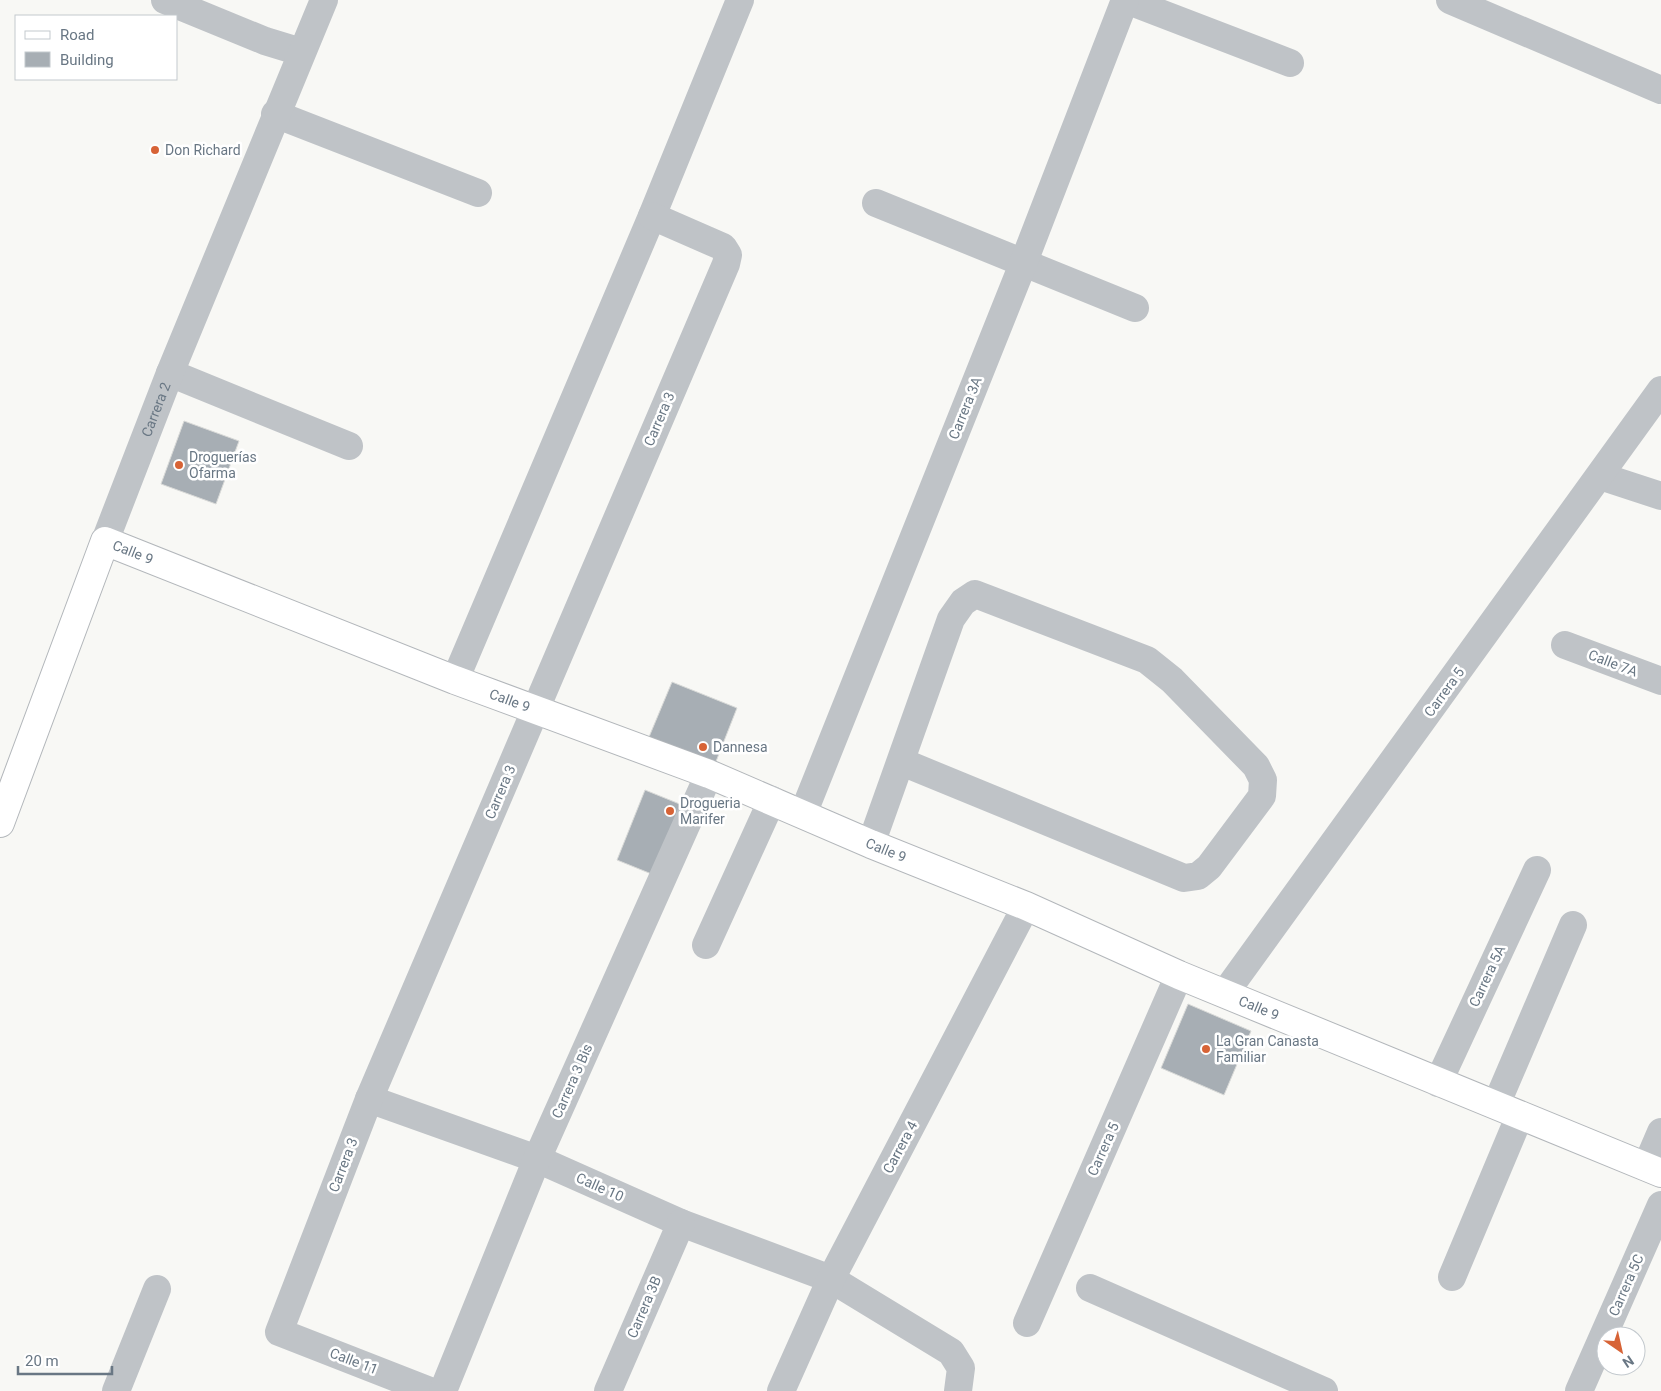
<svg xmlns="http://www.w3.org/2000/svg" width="1661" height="1391" font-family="Roboto,sans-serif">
<rect width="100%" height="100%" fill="#f8f8f5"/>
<g fill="#a7aeb4" stroke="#d9dad8">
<polygon points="184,421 239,441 216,504 161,484"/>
<polygon points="672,682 737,708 715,764 649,737"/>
<polygon points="645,790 687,807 659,877 617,860"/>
<polygon points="1188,1004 1251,1031 1224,1095 1161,1068"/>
</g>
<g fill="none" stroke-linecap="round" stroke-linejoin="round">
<g stroke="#b3b7bb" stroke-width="30">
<g id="major">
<path id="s2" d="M0,823L105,541L455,680L709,774L871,844L1026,906L1179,975L1661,1173"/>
</g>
</g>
<g stroke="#bfc3c7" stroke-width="28">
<polyline points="165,0 265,41 301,52"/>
<polyline points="1126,0 1290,63"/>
<polyline points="1450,0 1661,90"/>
<polyline points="275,114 478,193"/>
<polyline points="876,203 1135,308"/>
<polyline points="170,373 349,446"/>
<polyline points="1600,476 1661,496"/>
<path id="s1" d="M105,541L170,373L324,0"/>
<polyline points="1565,645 1661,681"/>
<polyline points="455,680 652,216 740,0"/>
<polyline points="803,814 1023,264 1125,0"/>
<polyline points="871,844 951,619 963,602 975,594 1147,660 1172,680 1256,766 1263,780 1262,796 1209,867 1198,876 1184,878 902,762"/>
<polyline points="706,945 772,800"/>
<polyline points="1225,993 1661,390"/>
<polyline points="1438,1083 1537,870"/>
<polyline points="369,1099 537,1159 681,1223 831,1279 951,1352 961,1368 958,1391"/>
<polyline points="1496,1105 1573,925"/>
<polyline points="1646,1167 1661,1132"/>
<polyline points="1452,1277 1520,1115"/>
<polyline points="1090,1288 1324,1391"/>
<polyline points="1027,1323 1179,975"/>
<polyline points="116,1391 157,1289"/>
<polyline points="430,1391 279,1332 369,1099 726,264 728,255 723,247 652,216"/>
<polyline points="443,1391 537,1159 709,774"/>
<polyline points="608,1391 681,1223"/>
<polyline points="781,1391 831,1279 1026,906"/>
<polyline points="1579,1391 1661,1205"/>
</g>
<use href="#major" stroke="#fff" stroke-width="28"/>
</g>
<g fill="#d76336" stroke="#fff" stroke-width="2">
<circle cx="155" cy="150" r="5"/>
<circle cx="179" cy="465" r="5"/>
<circle cx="703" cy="747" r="5"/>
<circle cx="670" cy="811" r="5"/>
<circle cx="1206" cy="1049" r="5"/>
</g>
<g text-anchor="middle" stroke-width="5" stroke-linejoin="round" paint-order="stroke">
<g font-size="14" fill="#697784" stroke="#fff" text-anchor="start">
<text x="165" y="155">Don Richard</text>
<text x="189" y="462">Droguerías<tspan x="189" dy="16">Ofarma</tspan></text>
<text x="713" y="752">Dannesa</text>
<text x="680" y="808">Drogueria<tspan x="680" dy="16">Marifer</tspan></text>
<text x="1216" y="1046">La Gran Canasta<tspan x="1216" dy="16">Familiar</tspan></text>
</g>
<g font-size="14" fill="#697784" stroke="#fff">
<text transform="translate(965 408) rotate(-68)" y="5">Carrera 3A</text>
<text dy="5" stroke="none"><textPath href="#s1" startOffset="141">Carrera 2</textPath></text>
<text transform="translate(659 419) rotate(-67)" y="5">Carrera 3</text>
<text dy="5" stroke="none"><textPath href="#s2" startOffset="331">Calle 9</textPath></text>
<text transform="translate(1613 663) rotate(21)" y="5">Calle 7A</text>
<text transform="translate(1444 692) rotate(-54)" y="5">Carrera 5</text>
<text dy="5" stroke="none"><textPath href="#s2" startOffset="736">Calle 9</textPath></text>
<text transform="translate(500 792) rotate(-67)" y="5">Carrera 3</text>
<text dy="5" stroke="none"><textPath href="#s2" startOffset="1141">Calle 9</textPath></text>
<text transform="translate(1487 976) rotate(-65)" y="5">Carrera 5A</text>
<text dy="5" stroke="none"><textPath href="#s2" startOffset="1546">Calle 9</textPath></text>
<text transform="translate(572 1081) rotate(-66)" y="5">Carrera 3 Bis</text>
<text transform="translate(900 1147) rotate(-62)" y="5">Carrera 4</text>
<text transform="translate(1103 1149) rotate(-66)" y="5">Carrera 5</text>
<text transform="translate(343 1165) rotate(-69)" y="5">Carrera 3</text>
<text transform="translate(600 1187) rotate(24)" y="5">Calle 10</text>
<text transform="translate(1626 1285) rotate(-66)" y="5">Carrera 5C</text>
<text transform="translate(644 1307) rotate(-67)" y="5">Carrera 3B</text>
<text transform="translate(354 1361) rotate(21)" y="5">Calle 11</text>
</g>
</g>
<rect x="15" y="15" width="162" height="65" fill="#ffffff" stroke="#c3c9ce"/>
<rect x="25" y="31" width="25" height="8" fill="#ffffff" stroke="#c3c9ce"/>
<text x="60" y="40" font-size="15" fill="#697784">Road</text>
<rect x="25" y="52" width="25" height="15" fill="#a7aeb4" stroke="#c3c9ce"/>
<text x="60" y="65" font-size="15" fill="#697784">Building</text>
<g transform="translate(1621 1351) rotate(146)"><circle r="24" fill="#ffffff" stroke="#c3c9ce"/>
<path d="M0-4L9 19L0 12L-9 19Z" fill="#d76336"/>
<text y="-8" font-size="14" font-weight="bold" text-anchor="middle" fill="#697784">N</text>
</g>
<path d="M18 1366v8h94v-8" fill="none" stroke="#697784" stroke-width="2.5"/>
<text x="25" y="1366" font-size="15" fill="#697784" stroke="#ffffff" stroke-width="4" paint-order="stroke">20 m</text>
</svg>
